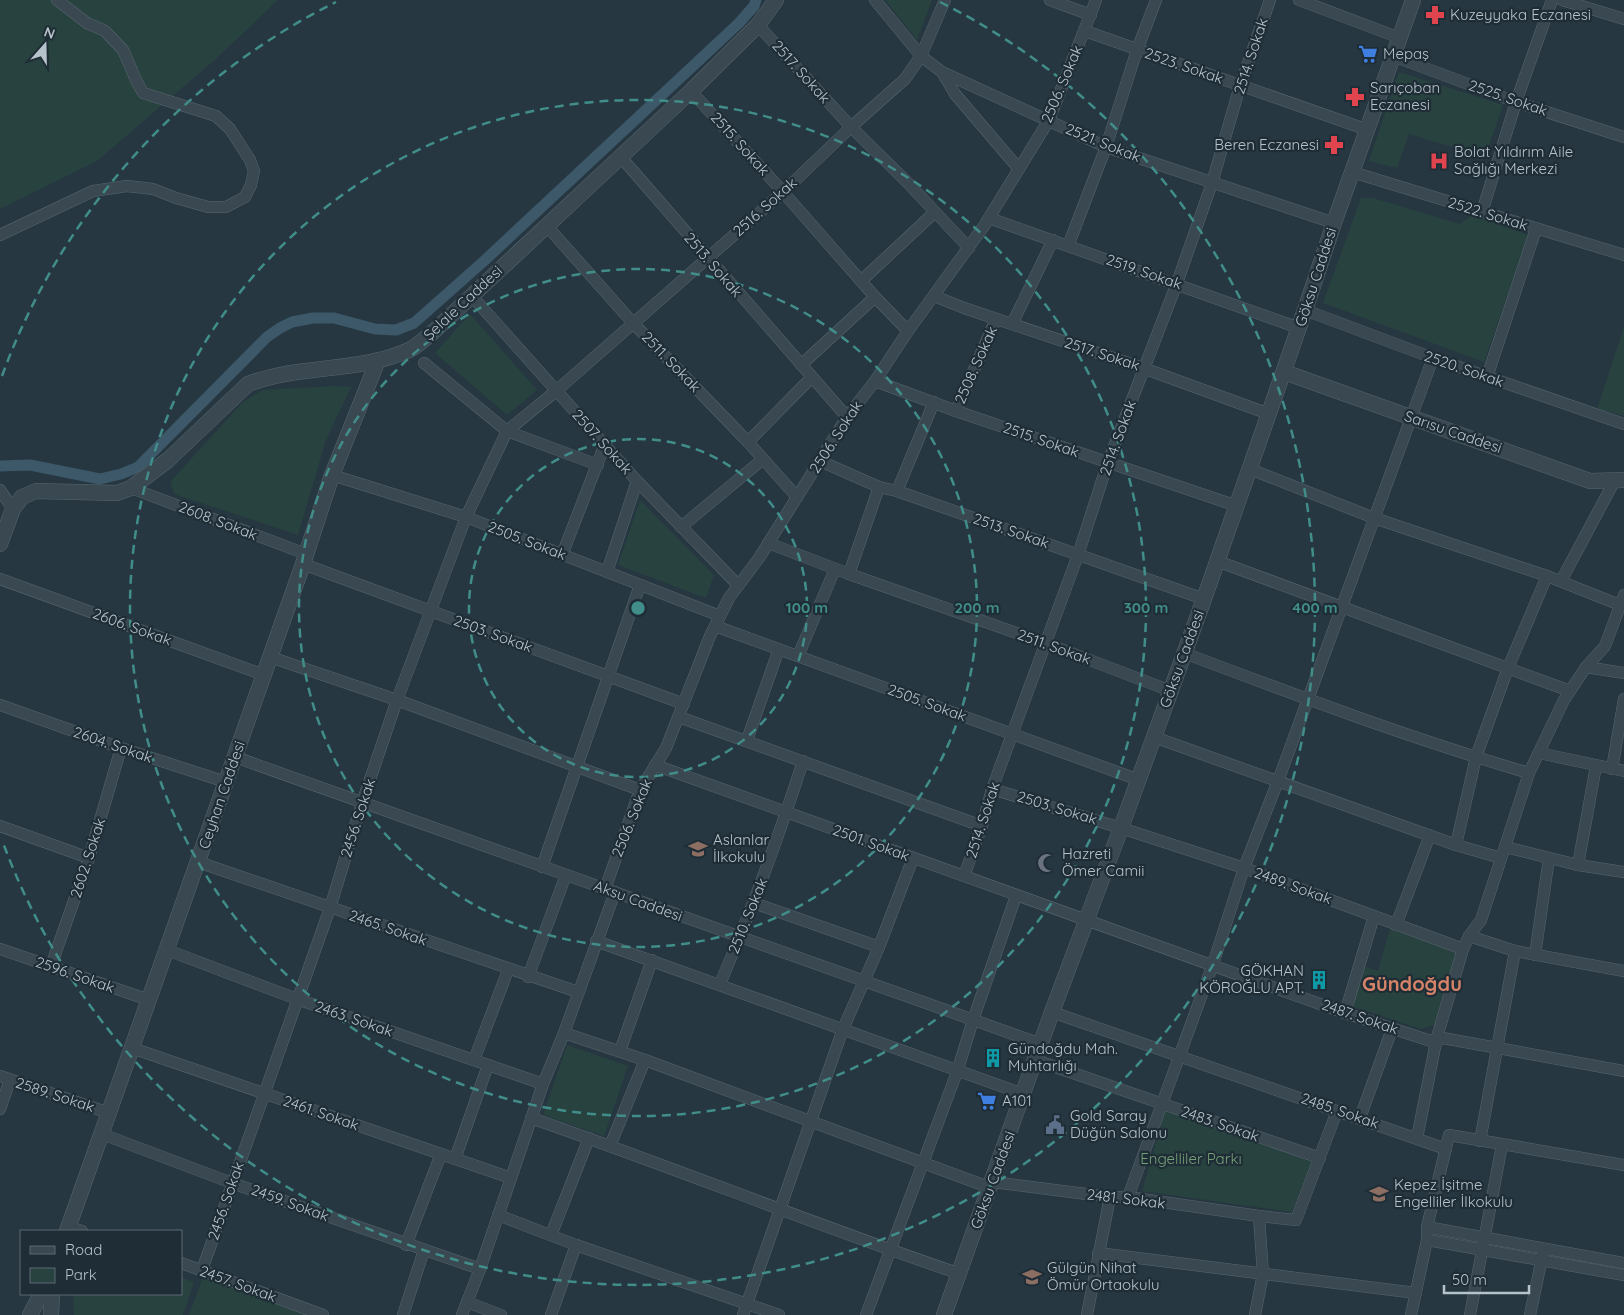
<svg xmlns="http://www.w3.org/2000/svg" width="1624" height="1315" font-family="Quicksand,sans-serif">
<rect width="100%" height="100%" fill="#263741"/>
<g fill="#284240">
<polygon points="0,0 278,0 219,56 97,161 0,209"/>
<polygon points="885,0 932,0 917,40"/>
<polygon points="1399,72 1503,105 1485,157 1409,134 1397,168 1369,161"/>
<polygon points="1361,198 1373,198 1460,224 1472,215 1529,235 1484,362 1323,303"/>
<polygon points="470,314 537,390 507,415 435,353"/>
<polygon points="1624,327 1624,416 1597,409"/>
<polygon points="333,386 351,387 326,440 298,535 174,494 170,482 243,402 263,390"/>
<polygon points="640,500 714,575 706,598 618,565"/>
<polygon points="1390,928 1457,953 1437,1024 1421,1029 1351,1006 1363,966 1378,971"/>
<polygon points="567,1045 628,1066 604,1136 543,1115"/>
<polygon points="1165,1110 1312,1162 1292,1212 1142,1191"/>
<polygon points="181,1277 194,1282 183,1315 74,1315 73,1294 181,1294"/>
<polygon points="203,1277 311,1315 189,1315"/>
</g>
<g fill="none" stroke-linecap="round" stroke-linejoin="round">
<polyline stroke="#3c5869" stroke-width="11" points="0,466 30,465 100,479 121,474 138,467 267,337 280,328 292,322 313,318 334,318 375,329 396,330 414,323 484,261 739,23 754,6 756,0"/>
<g stroke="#58666e" stroke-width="12">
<g id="minor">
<polyline points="875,0 921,56 942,72 1106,147 1334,223"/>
<polyline points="1050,0 1091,15"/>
<polyline points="1299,0 1400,38"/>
<polyline points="1562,0 1624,19"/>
<polyline points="758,25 851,127 906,181 969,248"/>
<polyline points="1085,31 1368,130"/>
<polyline points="1393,56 1516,102 1624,137"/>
<polyline points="942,72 955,94 1019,169"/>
<polyline points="691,91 783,192 875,297 908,331"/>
<polyline points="620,156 847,417"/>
<polyline points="1352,172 1624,255"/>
<polyline points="1482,212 1516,102 1552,0"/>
<polyline points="989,218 1299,328"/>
<polyline points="546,225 633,323 748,442 797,497"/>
<polyline points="0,235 93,191 127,186 153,189 176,198 208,207 226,207 245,197 251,185 254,171 250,160 230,129 216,116 143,93 136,80 123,50 105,31 87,23 57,0"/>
<polyline points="1068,246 1106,147 1137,50 1156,0"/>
<polyline points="861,281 935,212"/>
<polyline points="471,295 637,481 738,585"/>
<polyline points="934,296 964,308 1143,368 1269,414"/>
<polyline points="1305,310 1433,358 1624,424"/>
<polyline points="1012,324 1053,240"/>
<polyline points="424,363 507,431 598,465"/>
<polyline points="801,365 875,297"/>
<polyline points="1487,377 1536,229"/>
<polyline points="875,381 956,411 1237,506"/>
<polyline points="956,411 996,319"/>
<polyline points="748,442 812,377"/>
<polyline points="820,461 879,487 897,491 1204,599"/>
<polyline points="1250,469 1374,518 1547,576 1620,605"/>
<polyline points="332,475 466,517 720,616"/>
<polyline points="131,488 306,554"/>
<polyline points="0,490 13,509"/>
<polyline points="897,491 934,402"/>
<polyline points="681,527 763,459"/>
<polyline points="768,543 849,574 1045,643 1171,691"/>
<polyline points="562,555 605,444"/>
<polyline points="1217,561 1570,691"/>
<polyline points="303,564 684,704"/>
<polyline points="607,572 637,481"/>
<polyline points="849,574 879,487"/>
<polyline points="0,579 264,675"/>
<polyline points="1561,581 1615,480"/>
<polyline points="715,626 1139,780"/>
<path d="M1184,653C1298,696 1412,739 1529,773"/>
<polyline points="798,656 835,569"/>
<polyline points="270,657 397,700 640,790"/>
<polyline points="1586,667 1624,673"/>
<polyline points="0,705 121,748 226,782"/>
<polyline points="679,717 982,826"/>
<polyline points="1154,737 1456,845 1501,858"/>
<polyline points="747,740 779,649"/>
<polyline points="1539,753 1624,771"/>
<polyline points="235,757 1041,1044"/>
<polyline points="655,765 1345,1013 1437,1043"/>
<polyline points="1612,769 1624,699"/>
<polyline points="992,789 1121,828 1244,868 1463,949"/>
<polyline points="0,826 89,858"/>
<polyline points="1456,845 1476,757 1508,668 1547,576"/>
<polyline points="1505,847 1578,865 1624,872"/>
<polyline points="198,862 578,992"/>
<polyline points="1578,865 1596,766"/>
<polyline points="542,867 640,585"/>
<polyline points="964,876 982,826 992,789 1078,555 1108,462 1177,283 1212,183 1240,86 1270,0"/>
<polyline points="605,889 640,790 666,748 710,636 729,598 759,558 847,417 875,381 908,331 984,226 1049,120 1096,0"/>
<polyline points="754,903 879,947"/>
<polyline points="1396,925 1430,835"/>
<polyline points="1469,936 1515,951 1624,971"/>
<polyline points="596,941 1023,1094"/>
<polyline points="0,949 149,1000"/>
<polyline points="167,950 297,999 543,1084"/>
<polyline points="1535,955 1549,858"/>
<polyline points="51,966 89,858 121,748"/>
<polyline points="528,977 566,875"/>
<path d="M720,984C751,911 779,837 803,761"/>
<polyline points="1052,1012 1446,1149"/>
<polyline points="1345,1013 1374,916"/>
<polyline points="564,1033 645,1060 991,1188"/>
<polyline points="1437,1037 1624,1071"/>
<polyline points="132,1048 511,1178"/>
<polyline points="620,1051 652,960"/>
<polyline points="474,1060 508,970"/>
<polyline points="1035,1060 1320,1158"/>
<polyline points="0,1076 109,1113"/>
<polyline points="0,1109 10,1080"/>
<path d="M531,1118C675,1168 816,1225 960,1274"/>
<polyline points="1360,1118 1392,1029"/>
<polyline points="102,1134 232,1183 480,1269"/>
<polyline points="1417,1138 1437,1037 1463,949 1469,936 1481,920 1529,773 1564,700 1586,667 1605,646 1624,595"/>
<polyline points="1480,1141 1515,951"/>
<polyline points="610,1146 645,1060"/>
<polyline points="455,1159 488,1065"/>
<polyline points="993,1182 1110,1197 1128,1197 1259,1216 1296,1220 1337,1111"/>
<polyline points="1128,1197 1213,964 1244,868 1278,781 1433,358"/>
<polyline points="498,1215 576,1245 779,1315"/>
<polyline points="69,1227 82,1231"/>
<polyline points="1427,1227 1624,1263"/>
<polyline points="551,1235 589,1138"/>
<polyline points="1427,1240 1624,1275"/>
<polyline points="406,1245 441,1154"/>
<polyline points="1098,1253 1416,1293"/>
<polyline points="181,1263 323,1315"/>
<polyline points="202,1270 330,908 362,803 397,700 466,517 507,431 556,391 783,192 851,127 905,79 921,56 945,0"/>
<polyline points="467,1302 501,1315"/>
<polyline points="403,1315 424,1250"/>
<polyline points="462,1315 480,1269 543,1084 564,1033 615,892"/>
<polyline points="551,1315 576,1245"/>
<polyline points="743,1315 843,1029 879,947 913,858"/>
<polyline points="866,1315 957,1072 973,1020 1016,896"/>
<polyline points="1087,1315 1110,1197"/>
<polyline points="1255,1315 1263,1274 1259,1216"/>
<polyline points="1411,1315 1427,1240 1427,1227 1449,1135 1624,1165"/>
<polyline points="1470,1315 1502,1145"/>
<polyline points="1530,1315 1543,1253"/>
</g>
</g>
<g stroke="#58666e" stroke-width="16">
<g id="tertiary">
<polyline points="1284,372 1590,481 1624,480"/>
<path d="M0,544L13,509L22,497L36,491L117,493L131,488L168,460L248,384C300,364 358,373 409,350C417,346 424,339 431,334L691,91L758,25L776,0"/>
<polyline points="67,1231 303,564 332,475 378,360"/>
<polyline points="30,1315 41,1294"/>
<polyline points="51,1315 52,1294"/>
<polyline points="944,1315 1052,1012 1121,828 1204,599 1305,310 1334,223 1413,0"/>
</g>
</g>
<use href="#minor" stroke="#3a4851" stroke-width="11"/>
<use href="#tertiary" stroke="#3a4851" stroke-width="15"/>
</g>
<g fill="none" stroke="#418d8a" stroke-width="2.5" stroke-dasharray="9 6">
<circle cx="638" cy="608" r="169"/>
<circle cx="638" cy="608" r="339"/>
<circle cx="638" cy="608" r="508"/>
<path d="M2 376A677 677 0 0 1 336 2M940 2A677 677 0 1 1 2 840"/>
</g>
<defs>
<g id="pharmacy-bare" transform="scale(1.5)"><path d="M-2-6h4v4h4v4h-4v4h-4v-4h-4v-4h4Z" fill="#e0444e" stroke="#1f2d36" stroke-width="2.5" paint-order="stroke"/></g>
<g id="supermarket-bare" transform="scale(1.5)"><path d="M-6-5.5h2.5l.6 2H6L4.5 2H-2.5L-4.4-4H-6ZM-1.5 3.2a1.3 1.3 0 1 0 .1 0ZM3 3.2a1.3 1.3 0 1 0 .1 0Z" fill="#3f7fe0" stroke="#1f2d36" stroke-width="2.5" paint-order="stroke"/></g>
<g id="hospital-bare" transform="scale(1.5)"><path d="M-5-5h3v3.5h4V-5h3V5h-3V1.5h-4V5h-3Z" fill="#e0444e" stroke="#1f2d36" stroke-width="2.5" paint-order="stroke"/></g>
<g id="school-bare" transform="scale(1.5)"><path d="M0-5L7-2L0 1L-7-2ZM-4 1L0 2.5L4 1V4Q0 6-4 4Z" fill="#8d6e63" stroke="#1f2d36" stroke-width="2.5" paint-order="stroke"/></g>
<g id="mosque-bare" transform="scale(1.5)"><path d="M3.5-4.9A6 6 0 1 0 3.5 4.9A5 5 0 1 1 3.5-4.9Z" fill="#6b7280" stroke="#1f2d36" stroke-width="2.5" paint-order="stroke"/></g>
<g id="building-bare" transform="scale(1.5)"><path d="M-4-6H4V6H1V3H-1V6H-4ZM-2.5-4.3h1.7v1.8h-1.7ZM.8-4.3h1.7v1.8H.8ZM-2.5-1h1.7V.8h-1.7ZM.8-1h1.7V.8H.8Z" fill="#0f9aa8" stroke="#1f2d36" stroke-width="2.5" paint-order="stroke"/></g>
<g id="civic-bare" transform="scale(1.5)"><path d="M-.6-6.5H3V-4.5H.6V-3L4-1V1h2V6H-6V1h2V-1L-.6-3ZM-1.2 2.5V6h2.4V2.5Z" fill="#5c6f8a" stroke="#1f2d36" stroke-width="2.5" paint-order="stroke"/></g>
</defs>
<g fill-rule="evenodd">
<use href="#pharmacy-bare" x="1435" y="15"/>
<use href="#supermarket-bare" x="1368" y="54"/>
<use href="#pharmacy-bare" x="1355" y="97"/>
<use href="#pharmacy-bare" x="1334" y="145"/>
<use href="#hospital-bare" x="1439" y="161"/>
<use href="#school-bare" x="698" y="849"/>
<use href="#mosque-bare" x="1047" y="863"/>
<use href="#building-bare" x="1319" y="980"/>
<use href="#building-bare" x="993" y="1058"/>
<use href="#supermarket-bare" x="987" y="1101"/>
<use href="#civic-bare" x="1055" y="1125"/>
<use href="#school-bare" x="1379" y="1194"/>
<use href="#school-bare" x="1032" y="1277"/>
</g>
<g text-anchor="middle" stroke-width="4.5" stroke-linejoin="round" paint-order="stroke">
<g font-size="15" fill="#b7c3cb" stroke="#1f2d36" text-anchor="start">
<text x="1450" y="20">Kuzeyyaka Eczanesi</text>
<text x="1383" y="59">Mepaş</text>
<text x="1370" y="93">Sarıçoban<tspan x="1370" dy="17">Eczanesi</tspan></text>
<text x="1319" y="150" text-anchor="end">Beren Eczanesi</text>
<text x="1454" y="157">Bolat Yıldırım Aile<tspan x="1454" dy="17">Sağlığı Merkezi</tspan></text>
<text x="713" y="845">Aslanlar<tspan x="713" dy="17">İlkokulu</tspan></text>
<text x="1062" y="859">Hazreti<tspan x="1062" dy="17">Ömer Camii</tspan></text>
<text x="1304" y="976" text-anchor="end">GÖKHAN<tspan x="1304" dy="17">KÖROĞLU APT.</tspan></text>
<text x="1008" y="1054">Gündoğdu Mah.<tspan x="1008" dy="17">Muhtarlığı</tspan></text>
<text x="1002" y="1106">A101</text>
<text x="1070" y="1121">Gold Saray<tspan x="1070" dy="17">Düğün Salonu</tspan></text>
<text x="1394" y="1190">Kepez İşitme<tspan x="1394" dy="17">Engelliler İlkokulu</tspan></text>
<text x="1047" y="1273">Gülgün Nihat<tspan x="1047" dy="17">Ömür Ortaokulu</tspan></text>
</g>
<g font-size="15" fill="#b7c3cb" stroke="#1f2d36">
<text transform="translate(1251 56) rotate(-72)" y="5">2514. Sokak</text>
<text transform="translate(1184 66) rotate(19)" y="5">2523. Sokak</text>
<text transform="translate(801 72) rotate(48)" y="5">2517. Sokak</text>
<text transform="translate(1062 84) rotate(-67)" y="5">2506. Sokak</text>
<text transform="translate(1508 98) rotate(19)" y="5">2525. Sokak</text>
<text transform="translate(1103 143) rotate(22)" y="5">2521. Sokak</text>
<text transform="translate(740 144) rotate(48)" y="5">2515. Sokak</text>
<text transform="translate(765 207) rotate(-42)" y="5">2516. Sokak</text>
<text transform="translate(1488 214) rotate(17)" y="5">2522. Sokak</text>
<text transform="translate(713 265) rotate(49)" y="5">2513. Sokak</text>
<text transform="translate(1144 272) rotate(19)" y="5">2519. Sokak</text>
<text transform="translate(1316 277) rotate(-72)" y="5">Göksu Caddesi</text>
<text transform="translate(463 303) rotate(-43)" y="5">Şelale Caddesi</text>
<text transform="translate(1102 354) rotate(18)" y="5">2517. Sokak</text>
<text transform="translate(671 362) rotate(46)" y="5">2511. Sokak</text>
<text transform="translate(976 365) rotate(-66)" y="5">2508. Sokak</text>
<text transform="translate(1464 369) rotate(19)" y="5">2520. Sokak</text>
<text transform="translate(1453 432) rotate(19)" y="5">Sarısu Caddesi</text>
<text transform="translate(836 437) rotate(-57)" y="5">2506. Sokak</text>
<text transform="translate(1118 438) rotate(-70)" y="5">2514. Sokak</text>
<text transform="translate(1041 440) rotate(19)" y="5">2515. Sokak</text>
<text transform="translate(602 442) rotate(48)" y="5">2507. Sokak</text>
<text transform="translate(218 521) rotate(21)" y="5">2608. Sokak</text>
<text transform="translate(1011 531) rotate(19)" y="5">2513. Sokak</text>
<text transform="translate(527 541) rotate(21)" y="5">2505. Sokak</text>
<text transform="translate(132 627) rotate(20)" y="5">2606. Sokak</text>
<text transform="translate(493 634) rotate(20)" y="5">2503. Sokak</text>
<text transform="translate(1054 647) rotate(20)" y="5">2511. Sokak</text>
<text transform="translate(1182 659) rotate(-70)" y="5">Göksu Caddesi</text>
<text transform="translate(927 703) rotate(20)" y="5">2505. Sokak</text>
<text transform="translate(113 745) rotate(19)" y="5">2604. Sokak</text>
<text transform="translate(222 795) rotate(-71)" y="5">Ceyhan Caddesi</text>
<text transform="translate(1057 808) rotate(17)" y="5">2503. Sokak</text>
<text transform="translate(358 818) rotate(-72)" y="5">2456. Sokak</text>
<text transform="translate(632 818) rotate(-68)" y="5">2506. Sokak</text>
<text transform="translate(983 820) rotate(-72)" y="5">2514. Sokak</text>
<text transform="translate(871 843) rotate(20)" y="5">2501. Sokak</text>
<text transform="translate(88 858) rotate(-72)" y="5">2602. Sokak</text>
<text transform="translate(1293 886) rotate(20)" y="5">2489. Sokak</text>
<text transform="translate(638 901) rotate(20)" y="5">Aksu Caddesi</text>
<text transform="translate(748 916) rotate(-68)" y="5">2510. Sokak</text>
<text transform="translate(388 928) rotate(19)" y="5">2465. Sokak</text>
<text transform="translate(75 975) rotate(19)" y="5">2596. Sokak</text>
<text transform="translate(1360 1017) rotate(19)" y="5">2487. Sokak</text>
<text transform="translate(354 1019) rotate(19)" y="5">2463. Sokak</text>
<text transform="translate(55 1095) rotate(18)" y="5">2589. Sokak</text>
<text transform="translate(1340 1111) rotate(19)" y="5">2485. Sokak</text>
<text transform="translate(321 1113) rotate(19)" y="5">2461. Sokak</text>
<text transform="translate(1220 1124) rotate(19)" y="5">2483. Sokak</text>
<text transform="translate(993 1180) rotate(-70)" y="5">Göksu Caddesi</text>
<text transform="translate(1126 1199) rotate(7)" y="5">2481. Sokak</text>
<text transform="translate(226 1201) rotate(-71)" y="5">2456. Sokak</text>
<text transform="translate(290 1203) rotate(20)" y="5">2459. Sokak</text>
<text transform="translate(238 1284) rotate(20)" y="5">2457. Sokak</text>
</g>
<g font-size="15" fill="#76a077" stroke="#1f2d36">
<text x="1191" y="1164">Engelliler Parkı</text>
</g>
<g font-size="20" font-weight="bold" fill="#d58369" stroke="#1f2d36">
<text x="1412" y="991">Gündoğdu</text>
</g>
</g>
<circle cx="638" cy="608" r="8" fill="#418d8a" stroke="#1f2d36" stroke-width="2.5"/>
<g font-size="15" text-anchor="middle" font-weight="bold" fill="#418d8a" stroke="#1f2d36" stroke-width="4.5" stroke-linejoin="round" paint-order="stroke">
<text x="807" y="613">100 m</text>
<text x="977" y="613">200 m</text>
<text x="1146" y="613">300 m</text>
<text x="1315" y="613">400 m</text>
</g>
<rect x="20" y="1230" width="162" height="65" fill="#1f2d36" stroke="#5c6972"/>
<rect x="30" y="1246" width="25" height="8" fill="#3a4851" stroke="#5c6972"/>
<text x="65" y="1255" font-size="15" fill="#b7c3cb">Road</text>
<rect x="30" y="1268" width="25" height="15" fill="#284240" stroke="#5c6972"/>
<text x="65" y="1280" font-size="15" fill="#b7c3cb">Park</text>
<g transform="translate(45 45) rotate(20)" stroke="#1f2d36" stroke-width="4" paint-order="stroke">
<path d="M0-4L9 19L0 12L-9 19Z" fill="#b7c3cb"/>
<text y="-8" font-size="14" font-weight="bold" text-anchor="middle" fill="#b7c3cb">N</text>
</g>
<path d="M1444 1285v8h85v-8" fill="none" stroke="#b7c3cb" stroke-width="2.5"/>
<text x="1452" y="1285" font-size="15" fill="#b7c3cb" stroke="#1f2d36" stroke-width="4" paint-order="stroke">50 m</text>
</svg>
